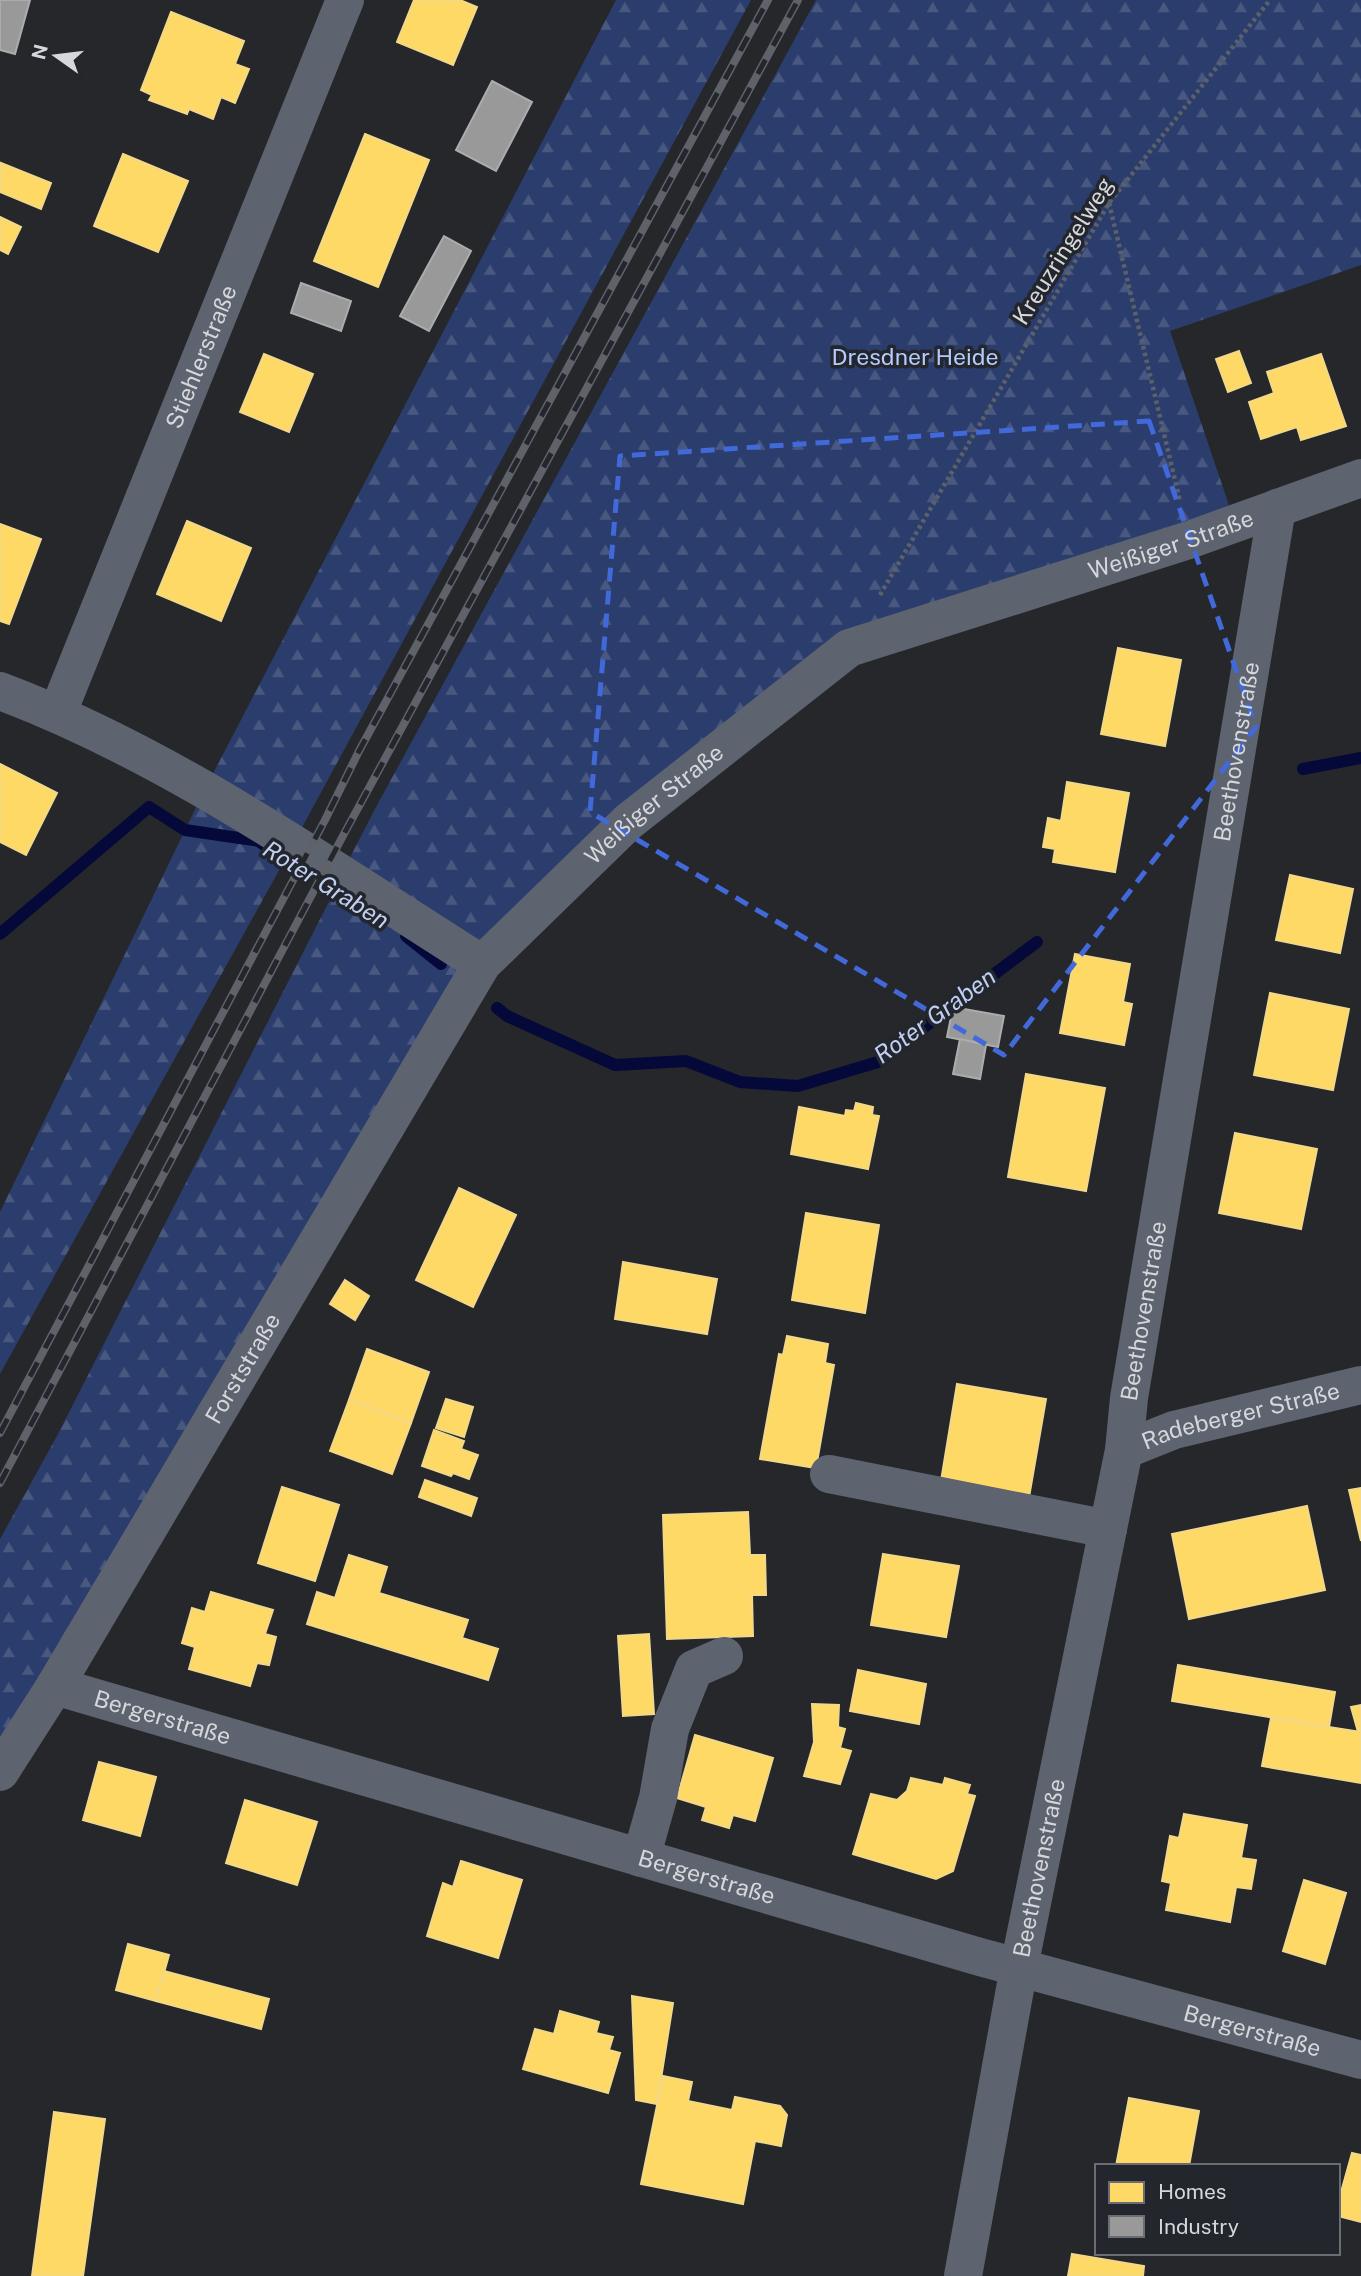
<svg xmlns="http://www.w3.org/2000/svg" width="1361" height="2276" font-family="'Public Sans',sans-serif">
<defs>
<pattern id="forest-firs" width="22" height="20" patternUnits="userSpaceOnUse" patternTransform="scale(1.75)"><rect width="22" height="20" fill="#2b3d6c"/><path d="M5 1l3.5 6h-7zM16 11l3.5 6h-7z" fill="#495880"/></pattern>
</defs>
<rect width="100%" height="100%" fill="#25272a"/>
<polygon fill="url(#forest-firs)" points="616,0 751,0 293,844 341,875 375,809 816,0 1361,0 1361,265 1170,331 1235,523 849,648 482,964 0,1772 0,1539 57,1436 342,876 293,845 0,1374 0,1212 205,789"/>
<g fill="#ffd966" stroke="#f2d889" stroke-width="2">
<polygon points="414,0 460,0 477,7 453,65 397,42"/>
<polygon points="171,12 244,41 235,64 249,69 235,103 221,97 213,119 189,109 187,114 149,100 152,95 141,90"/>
<polygon points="365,134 429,160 378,287 314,261"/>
<polygon points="123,154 188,181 158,252 94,226"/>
<polygon points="1,163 51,183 41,209 0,192"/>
<polygon points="0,217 21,227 8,254 0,250"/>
<polygon points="1239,351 1251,383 1228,392 1216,359"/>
<polygon points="264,354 313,374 289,432 240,412"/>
<polygon points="1321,354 1346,426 1301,440 1297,427 1261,439 1249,402 1274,393 1267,372"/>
<polygon points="187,521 251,548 221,621 157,594"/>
<polygon points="0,524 41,539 9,624 0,621"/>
<polygon points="1118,648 1181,660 1165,746 1101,734"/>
<polygon points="0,764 57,793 26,855 0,842"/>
<polygon points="1067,782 1129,793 1115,872 1053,862 1055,849 1043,847 1048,818 1061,821"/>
<polygon points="1290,875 1353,889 1340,953 1276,940"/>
<polygon points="1075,954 1130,964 1123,1002 1132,1004 1124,1045 1060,1033"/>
<polygon points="1270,993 1349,1009 1333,1090 1254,1075"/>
<polygon points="1026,1074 1105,1088 1086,1191 1008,1177"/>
<polygon points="856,1103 873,1107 872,1115 879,1116 868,1169 791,1154 799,1107 845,1116 846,1110 854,1111"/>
<polygon points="1235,1133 1317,1149 1301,1229 1219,1213"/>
<polygon points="459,1188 516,1215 473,1307 416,1280"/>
<polygon points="806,1213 879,1225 865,1313 792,1300"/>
<polygon points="623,1262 717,1279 707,1334 615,1319"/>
<polygon points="345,1280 369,1296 355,1320 330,1304"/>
<polygon points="787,1336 828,1344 825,1363 834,1365 816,1468 760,1459 779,1354 783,1355"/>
<polygon points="367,1349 429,1372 411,1423 349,1400"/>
<polygon points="957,1384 1046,1399 1028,1503 940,1487"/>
<polygon points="446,1399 473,1407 464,1437 436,1428"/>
<polygon points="349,1400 411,1423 392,1474 330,1451"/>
<polygon points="434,1430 464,1441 461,1449 478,1455 469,1479 453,1473 451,1476 422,1466"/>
<polygon points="425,1480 477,1498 471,1516 419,1497"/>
<polygon points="282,1487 339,1505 315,1581 258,1563"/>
<polygon points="1361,1488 1361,1541 1349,1490"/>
<polygon points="1307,1506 1325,1590 1189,1619 1172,1534"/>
<polygon points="748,1512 750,1555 765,1555 766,1595 752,1595 753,1636 667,1639 663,1515"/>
<polygon points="883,1554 959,1566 946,1637 871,1625"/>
<polygon points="349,1555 387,1567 379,1593 468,1620 462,1638 498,1649 488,1680 307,1624 317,1592 335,1598"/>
<polygon points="211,1592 273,1610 265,1634 276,1637 269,1665 257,1663 250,1686 189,1669 195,1647 182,1643 192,1608 205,1612"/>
<polygon points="649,1634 654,1714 623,1716 618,1636"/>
<polygon points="1178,1665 1335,1692 1329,1727 1172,1701"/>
<polygon points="858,1670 926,1684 919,1724 850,1711"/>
<polygon points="812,1704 839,1705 838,1727 845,1729 840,1748 851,1751 840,1784 804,1776 814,1742"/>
<polygon points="1361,1705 1361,1732 1358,1732 1351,1707"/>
<polygon points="1271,1718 1361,1732 1361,1783 1262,1766"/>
<polygon points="695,1735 773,1758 755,1821 733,1815 729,1828 702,1820 706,1807 677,1798"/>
<polygon points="99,1762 156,1777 140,1836 83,1820"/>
<polygon points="911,1778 943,1785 945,1778 970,1785 967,1794 975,1796 953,1871 936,1879 853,1854 871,1794 897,1800 907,1791"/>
<polygon points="245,1800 317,1822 297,1885 226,1863"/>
<polygon points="1184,1814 1247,1825 1241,1858 1256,1860 1251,1889 1236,1887 1230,1922 1166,1910 1171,1883 1162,1881 1170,1836 1179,1838"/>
<polygon points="461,1861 522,1880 498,1958 427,1936 443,1883 453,1887"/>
<polygon points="1304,1880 1346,1893 1325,1964 1283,1951"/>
<polygon points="128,1944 169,1955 156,2001 116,1990"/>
<polygon points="164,1971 269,1999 261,2029 156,2001"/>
<polygon points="632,1996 673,2003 657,2104 636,2100"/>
<polygon points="560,2011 599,2022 596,2033 613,2037 609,2050 620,2053 608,2093 523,2069 535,2029 554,2034"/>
<polygon points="663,2076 692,2082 688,2101 732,2110 735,2097 780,2106 787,2115 781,2146 755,2141 743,2204 641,2184"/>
<polygon points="1129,2098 1199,2111 1189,2166 1116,2166"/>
<polygon points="54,2112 105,2119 83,2276 32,2276"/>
<polygon points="1352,2153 1361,2155 1361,2222 1338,2216 1338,2203"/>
<polygon points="1072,2254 1144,2266 1143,2276 1068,2276"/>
</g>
<g fill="#999" stroke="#abacad" stroke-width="2">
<polygon points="0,0 30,0 15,54 0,50"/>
<polygon points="492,81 532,102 496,171 456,150"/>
<polygon points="444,236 471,251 429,331 400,316"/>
<polygon points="301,283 351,301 341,331 291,313"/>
<polygon points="953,1007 1004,1016 998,1047 947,1037"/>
<polygon points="960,1039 986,1045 980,1079 953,1074"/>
</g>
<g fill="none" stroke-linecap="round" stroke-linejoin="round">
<g stroke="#050939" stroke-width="12">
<polyline points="1303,769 1361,758"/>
<polyline points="0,934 149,807 185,830 259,841 264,845"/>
<polyline points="406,936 441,964"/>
<polyline points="497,1008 507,1016 615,1065 686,1061 740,1082 798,1086 878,1062 1037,942"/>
</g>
<g stroke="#5c6068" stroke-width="4.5" stroke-dasharray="3.5 3.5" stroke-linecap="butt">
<polyline points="1109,203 1180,501"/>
<polyline points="880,595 1109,203 1270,0"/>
</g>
<g stroke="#5e6370" stroke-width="38">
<path d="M0,691C173,756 326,866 482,964"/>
<path id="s1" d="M58,712L345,0"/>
<path id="s2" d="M1124,1450L1174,1430L1361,1385"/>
<polyline points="829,1474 1108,1529"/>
<path id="s3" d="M55,1686L980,1957L1361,2060"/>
<path id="s4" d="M0,1772L55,1686L482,964L628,822L849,648L1189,540L1361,478"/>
<polyline points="641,1858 658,1798 670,1729 694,1669 724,1656"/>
<path id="s5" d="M963,2276L1019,1967L1124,1450L1129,1398L1277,508"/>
</g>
<g stroke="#5f6268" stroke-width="8">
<g id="rail">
<polyline points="0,1433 325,820 359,751 768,0"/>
<polyline points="0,1483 345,832 798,0"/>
</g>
</g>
<use href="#rail" stroke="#23262c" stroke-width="5" stroke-dasharray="16" stroke-linecap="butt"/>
</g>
<path fill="none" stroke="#4269d9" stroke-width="5" stroke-dasharray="14 9" stroke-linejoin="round" d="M1149,421L1256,727L1004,1055L590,812L620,456Z"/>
<g text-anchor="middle" stroke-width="7" stroke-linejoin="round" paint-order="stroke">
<g font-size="23" fill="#d5d7db" stroke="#23262c">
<text transform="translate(1063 251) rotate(-58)" y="8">Kreuzringelweg</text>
<text dy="8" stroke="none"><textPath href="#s1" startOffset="383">Stiehlerstraße</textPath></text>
<text dy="8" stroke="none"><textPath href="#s4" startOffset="1764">Weißiger Straße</textPath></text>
<text dy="8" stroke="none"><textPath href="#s5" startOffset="1549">Beethovenstraße</textPath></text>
<text dy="8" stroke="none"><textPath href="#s4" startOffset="1176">Weißiger Straße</textPath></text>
<text dy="8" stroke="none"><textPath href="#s5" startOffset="982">Beethovenstraße</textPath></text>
<text dy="8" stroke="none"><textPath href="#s4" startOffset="471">Forststraße</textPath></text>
<text dy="8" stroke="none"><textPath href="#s2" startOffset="122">Radeberger Straße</textPath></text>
<text dy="8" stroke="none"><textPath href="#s3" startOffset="112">Bergerstraße</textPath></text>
<text dy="8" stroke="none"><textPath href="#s5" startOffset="415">Beethovenstraße</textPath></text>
<text dy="8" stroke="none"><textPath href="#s3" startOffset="679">Bergerstraße</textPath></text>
<text dy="8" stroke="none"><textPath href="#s3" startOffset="1246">Bergerstraße</textPath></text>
</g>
<g font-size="23" fill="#b4cbff" stroke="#23262c">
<text x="915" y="365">Dresdner Heide</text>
</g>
<g font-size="24" font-style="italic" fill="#c0d0f3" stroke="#23262c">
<text transform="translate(326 885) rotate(32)" y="8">Roter Graben</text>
<text transform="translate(935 1016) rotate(-36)" y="8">Roter Graben</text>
</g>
</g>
<rect x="1095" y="2164" width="245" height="91" fill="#23262c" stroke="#6a6d72" stroke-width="2"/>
<rect x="1109" y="2182" width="35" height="21" fill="#ffd966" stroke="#6a6d72" stroke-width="2"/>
<text x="1158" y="2199" font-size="21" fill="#d5d7db">Homes</text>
<rect x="1109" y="2216" width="35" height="21" fill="#999999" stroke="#6a6d72" stroke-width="2"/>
<text x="1158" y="2234" font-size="21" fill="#d5d7db">Industry</text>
<g transform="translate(56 56) rotate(284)" stroke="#23262c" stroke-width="5" paint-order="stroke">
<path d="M0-5L12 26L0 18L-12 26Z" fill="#d5d7db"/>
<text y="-10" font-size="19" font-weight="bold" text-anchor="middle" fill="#d5d7db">N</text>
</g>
</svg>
